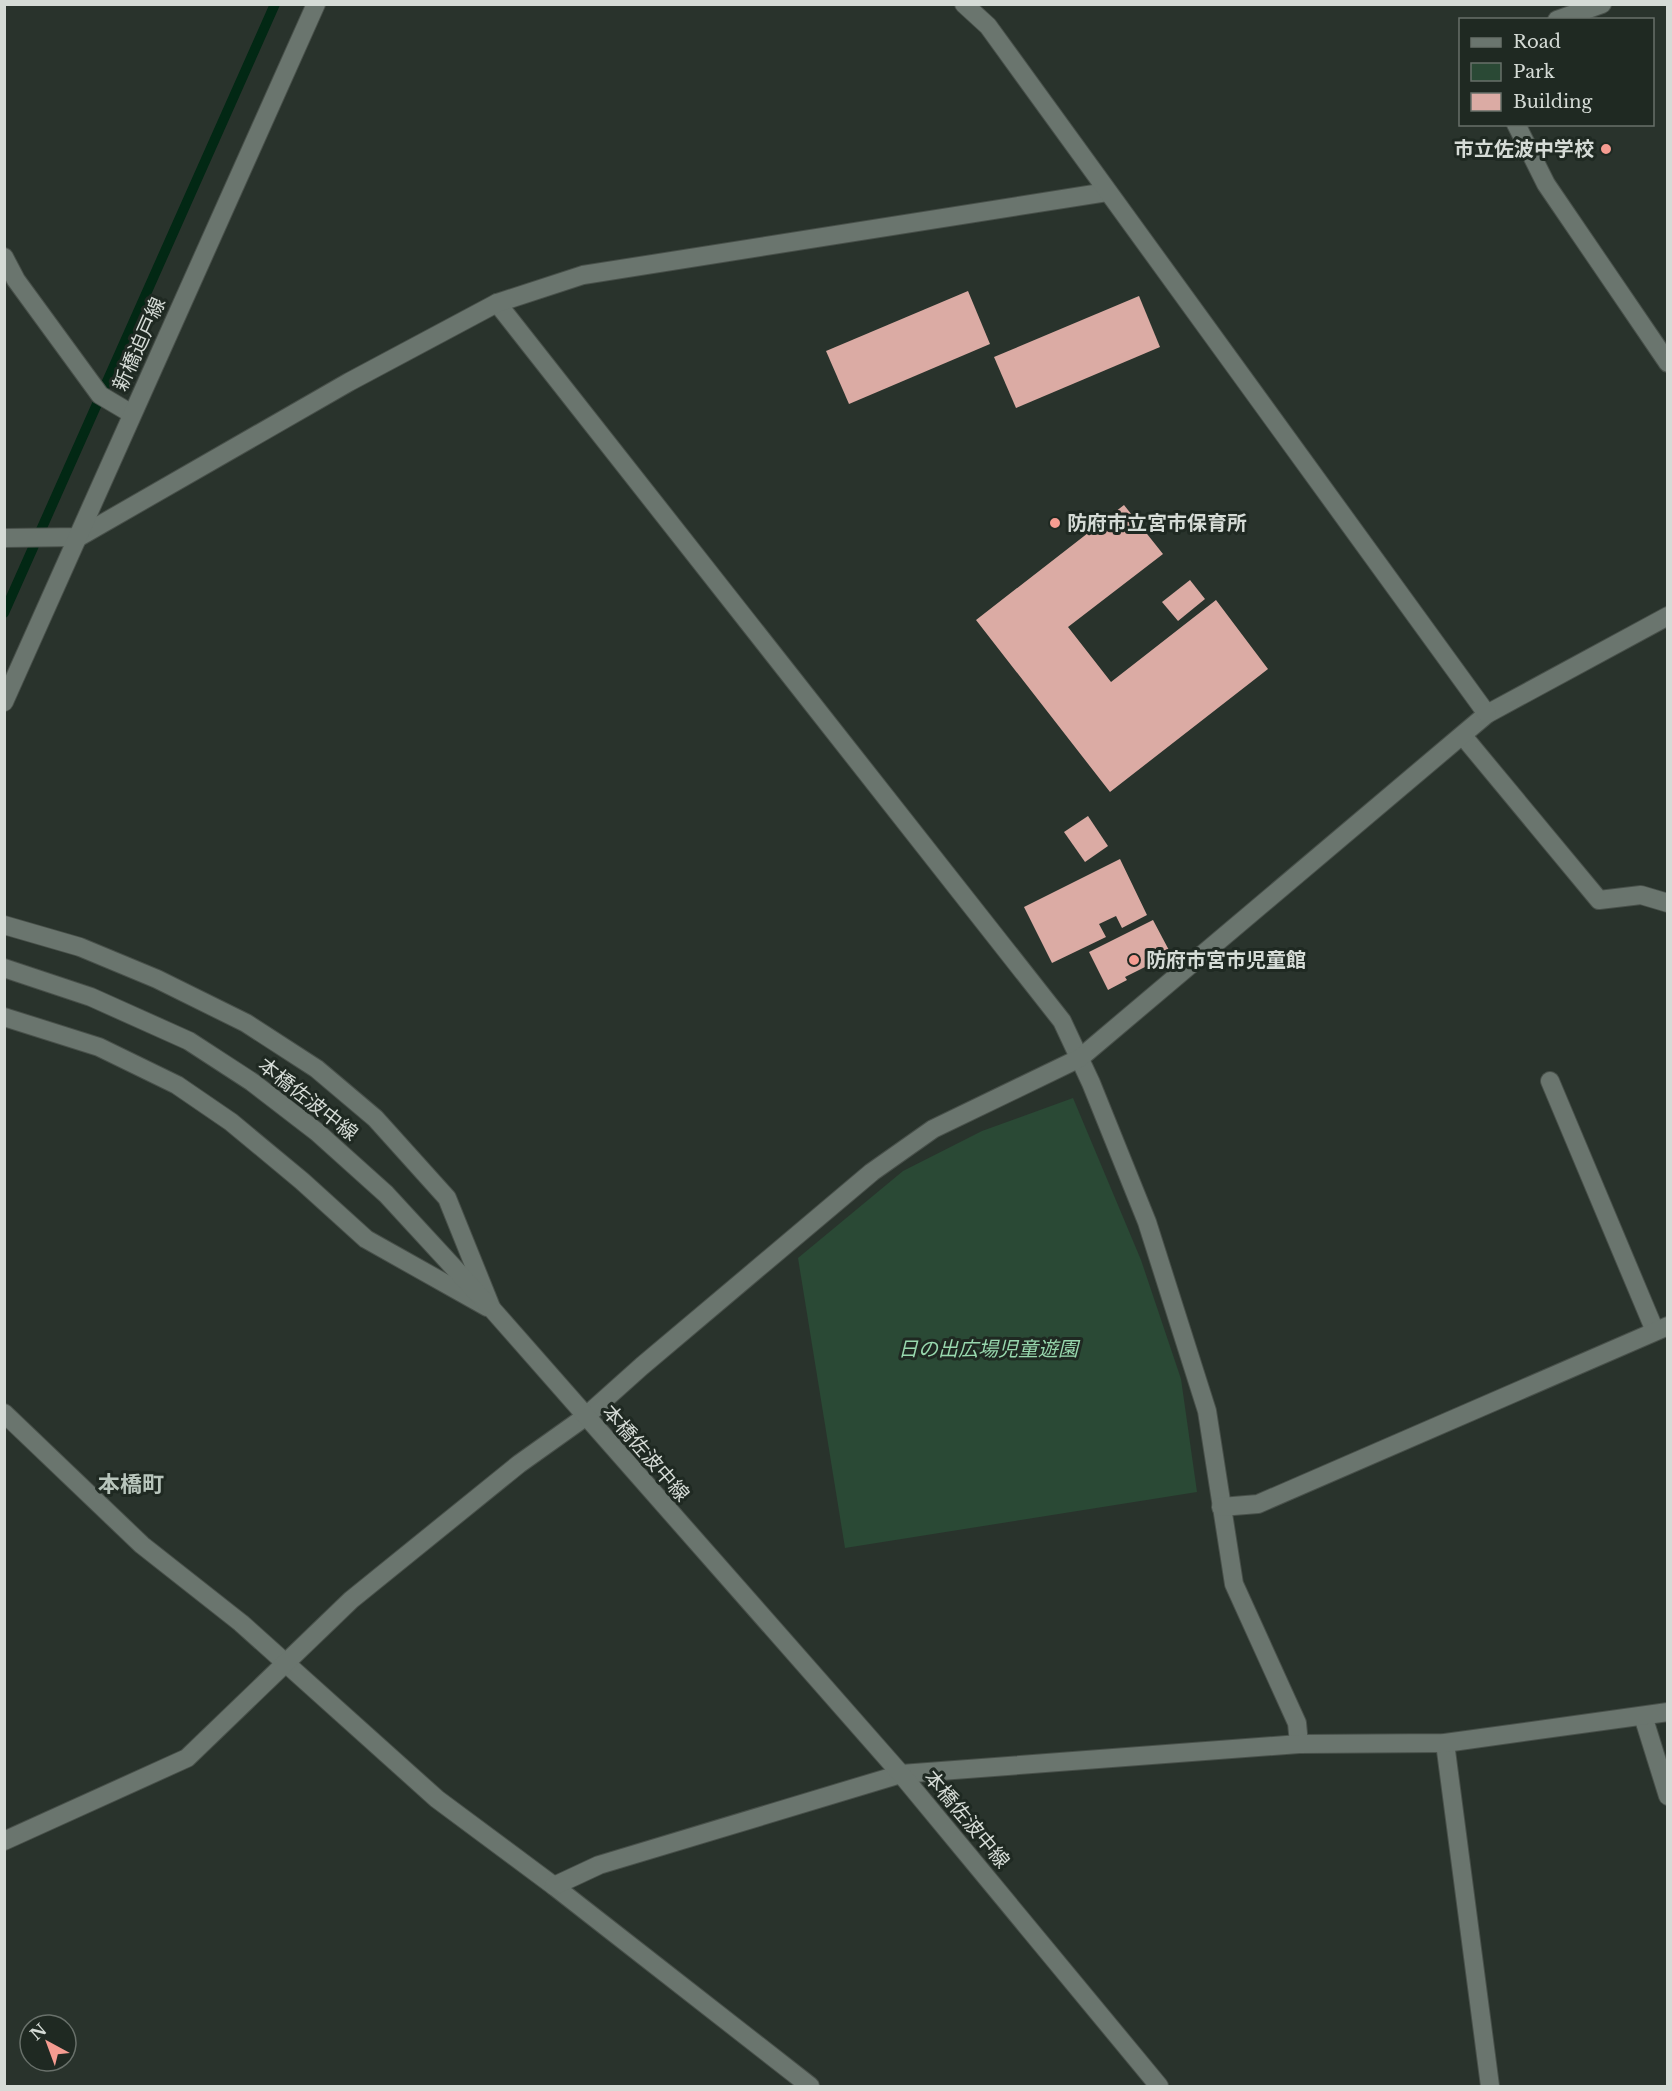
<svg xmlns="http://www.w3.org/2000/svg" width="1672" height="2091" font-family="'Libre Baskerville','Noto Sans JP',serif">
<rect width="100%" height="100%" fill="#29332c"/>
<polygon fill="#2a4935" points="1073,1098 1141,1260 1181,1379 1197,1492 845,1548 798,1258 903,1171 982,1131"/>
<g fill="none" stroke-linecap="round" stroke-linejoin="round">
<polyline stroke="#022814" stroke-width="10" points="4,613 275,4"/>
</g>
<g fill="#dbaba4">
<polygon points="968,291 990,344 849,404 826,351"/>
<polygon points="1139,296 1160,347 1016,408 994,357"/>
<polygon points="1124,505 1163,554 1068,627 1111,682 1216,600 1268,669 1110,792 976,620"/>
<polygon points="1190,580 1205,599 1178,621 1162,602"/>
<polygon points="1088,816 1108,846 1085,862 1064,832"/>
<polygon points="1120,859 1147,915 1122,928 1116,916 1099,924 1106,937 1052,963 1024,907"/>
<polygon points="1153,920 1171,954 1125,977 1127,980 1108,990 1089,952"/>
</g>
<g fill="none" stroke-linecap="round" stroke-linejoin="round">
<g stroke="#48504a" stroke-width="20">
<g id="street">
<polyline points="1557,20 1602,4"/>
<polyline points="1516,124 1546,184 1668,363"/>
<polyline points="4,257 16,280 100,395 132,414"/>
<polyline points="497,303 1062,1021 1091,1083 1147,1222 1207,1411 1234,1584 1297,1723 1299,1744"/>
<polyline points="4,538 79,537 349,382 497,303 583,275 1107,192"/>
<polyline points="1463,736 1599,900 1641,895 1668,903"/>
<polyline points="4,925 80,947 157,979 246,1023 317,1069 375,1118 447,1198 491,1307"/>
<polyline points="4,1017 99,1047 177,1085 231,1122 302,1181 366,1239 487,1307"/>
<polyline points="1550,1081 1655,1331"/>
<polyline points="4,1413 142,1545 241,1623 437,1799 554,1886 810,2086"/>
<polyline points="1221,1507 1258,1504 1668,1326"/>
<polyline points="1643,1716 1668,1796"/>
<polyline points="1445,1743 1490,2086"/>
<polyline points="4,1841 187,1758 351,1600 519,1464 585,1417 642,1366 872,1172 933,1129 1080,1058 1487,714 1668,616"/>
<polyline points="554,1886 599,1865 901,1774 1299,1744 1445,1743 1668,1712"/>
</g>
</g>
<g stroke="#48504a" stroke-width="20">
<g id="secondary">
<polyline points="964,4 988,26 1487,714"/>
<polyline points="4,702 316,4"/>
<polyline points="4,968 91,997 189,1041 252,1082 317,1132 386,1194 492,1309 901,1774 1159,2086"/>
</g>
</g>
<use href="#street" stroke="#6a756e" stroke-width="18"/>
<use href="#secondary" stroke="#6a756e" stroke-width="18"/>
</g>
<g fill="#f59c91" stroke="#1f2922" stroke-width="2">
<circle cx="1606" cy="149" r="6"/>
<circle cx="1055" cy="523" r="6"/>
<circle cx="1134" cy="960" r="6"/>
</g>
<g text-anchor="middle" stroke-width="6" stroke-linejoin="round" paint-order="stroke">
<g font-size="20" font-weight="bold" fill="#d5dbd6" stroke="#1f2922" text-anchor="start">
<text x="1594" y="156" text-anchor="end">市立佐波中学校</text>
<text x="1067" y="530">防府市立宮市保育所</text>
<text x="1146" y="967">防府市宮市児童館</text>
</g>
<g font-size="20" fill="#d5dbd6" stroke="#1f2922">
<text transform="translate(139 344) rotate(-66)" y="7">新橋迫戸線</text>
<text transform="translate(308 1099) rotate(38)" y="7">本橋佐波中線</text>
<text transform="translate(646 1453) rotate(49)" y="7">本橋佐波中線</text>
<text transform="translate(967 1819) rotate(50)" y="7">本橋佐波中線</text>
</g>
<g font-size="20" font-style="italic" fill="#98d8ae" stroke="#1f2922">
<text x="988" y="1356">日の出広場児童遊園</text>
</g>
<g font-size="22" font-weight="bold" fill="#b8c5bc" stroke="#1f2922">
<text x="131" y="1492">本橋町</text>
</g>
</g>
<rect width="1672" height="2091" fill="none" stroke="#d5dbd6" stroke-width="12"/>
<rect x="1459" y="18" width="195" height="108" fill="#1f2922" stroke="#68706a" stroke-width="1.5"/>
<rect x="1471" y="38" width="30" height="9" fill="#6a756e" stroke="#68706a" stroke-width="1.5"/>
<text x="1513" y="48" font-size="18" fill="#d5dbd6">Road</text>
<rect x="1471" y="63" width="30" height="18" fill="#2a4935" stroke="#68706a" stroke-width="1.5"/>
<text x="1513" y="78" font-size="18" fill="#d5dbd6">Park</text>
<rect x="1471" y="93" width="30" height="18" fill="#dbaba4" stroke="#68706a" stroke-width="1.5"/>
<text x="1513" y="108" font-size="18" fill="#d5dbd6">Building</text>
<g transform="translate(48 2043) rotate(319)"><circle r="28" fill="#1f2922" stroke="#68706a" stroke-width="1.5"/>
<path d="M0-4.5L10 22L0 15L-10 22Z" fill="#f59c91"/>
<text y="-9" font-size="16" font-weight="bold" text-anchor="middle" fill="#d5dbd6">N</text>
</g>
</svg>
